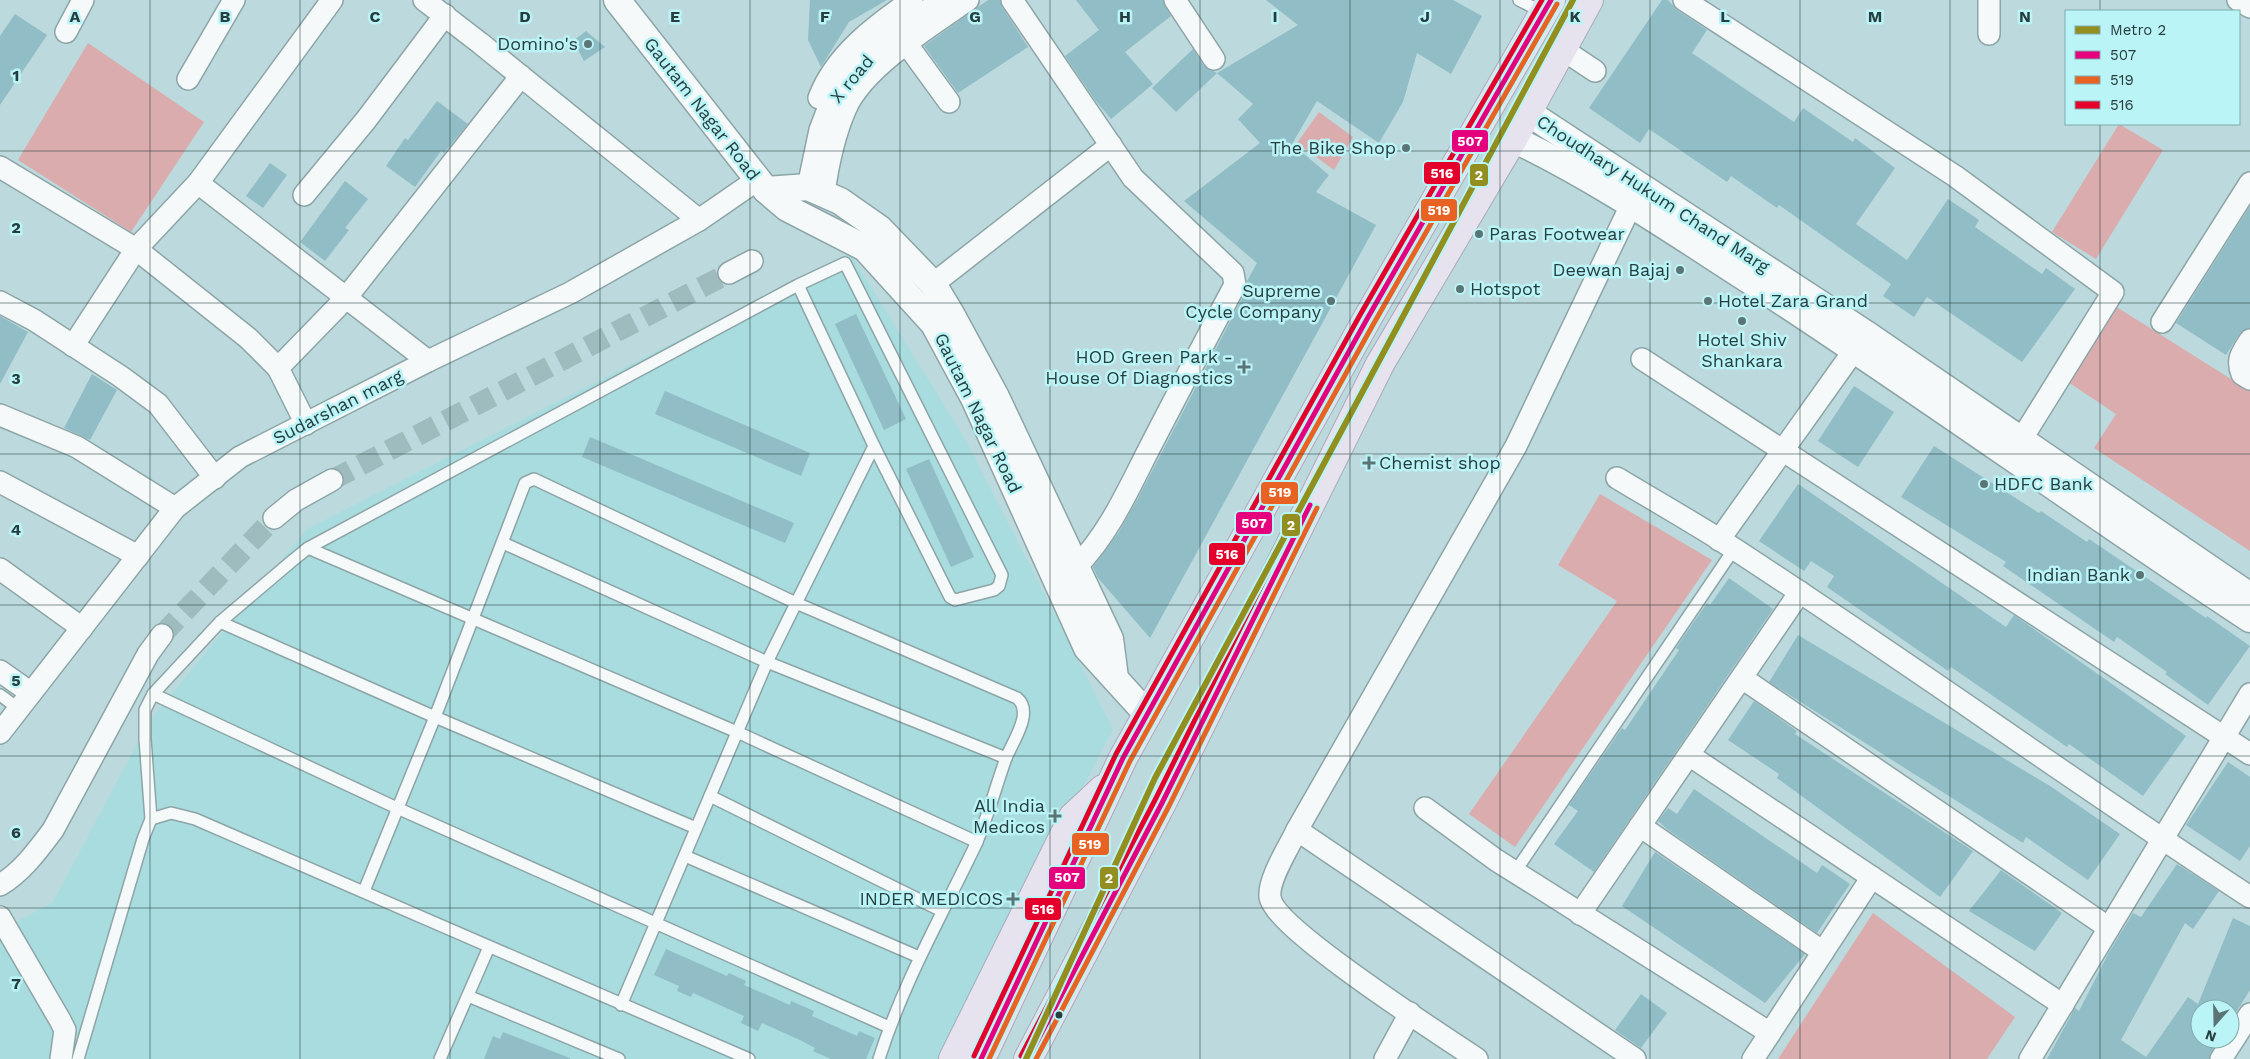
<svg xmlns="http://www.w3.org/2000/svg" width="2250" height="1059" font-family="'Work Sans',sans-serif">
<rect width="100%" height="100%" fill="#bcdadd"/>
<polygon fill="#a9dcdf" points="850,253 967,442 1113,729 942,1059 0,1059 0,931 53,902 148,723 307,529"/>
<g fill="#dbacad">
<polygon points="88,43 204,122 131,232 18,160"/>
<polygon points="1319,112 1353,137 1334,170 1297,143"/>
<polygon points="2119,124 2163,150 2096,259 2052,232"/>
<polygon points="2115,306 2250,391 2250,551 2094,448 2116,414 2062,378"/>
<polygon points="1600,494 1712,560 1515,847 1469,814 1617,601 1558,565"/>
<polygon points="1873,913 2015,1017 1987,1059 1778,1059"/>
</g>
<g fill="#91bdc6">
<polygon points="810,0 887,0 849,22 821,67 808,40"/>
<polygon points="988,0 1000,0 1002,7 1028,47 958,93 924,46"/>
<polygon points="1076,0 1163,0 1171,16 1125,52 1153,84 1111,119 1095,100 1065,56 1099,30"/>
<polygon points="1266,0 1453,0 1482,16 1451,74 1417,53 1403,102 1379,143 1317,101 1292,144 1329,175 1316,192 1376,225 1150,638 1098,578 1093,567 1119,532 1137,500 1246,291 1247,281 1257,263 1184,201 1260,143 1238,119 1253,104 1217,73 1298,25"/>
<polygon points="1662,0 1668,0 1677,10 1707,30 1692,53 1794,122 1803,108 1853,142 1855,138 1895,168 1856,224 1907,260 1948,199 1979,220 1975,227 2042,274 2046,268 2075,289 2022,362 1927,297 1914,317 1883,296 1891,284 1779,205 1777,208 1731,176 1727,182 1649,129 1640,143 1589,108"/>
<polygon points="15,14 47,35 0,105 0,36"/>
<polygon points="586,31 605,47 584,61 573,41"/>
<polygon points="1193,49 1204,66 1217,73 1176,112 1152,88"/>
<polygon points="437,101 468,124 444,153 441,151 415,187 386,166 405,138 408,140"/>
<polygon points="270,163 287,175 263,208 246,196"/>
<polygon points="345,181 368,199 345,228 349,230 325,261 300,242"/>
<polygon points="2250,206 2250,328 2240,333 2226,355 2176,323"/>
<polygon points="856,314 906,419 884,430 835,324"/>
<polygon points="0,316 28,332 0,384"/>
<polygon points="92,374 117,390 90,440 64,428"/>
<polygon points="1854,386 1894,412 1858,467 1818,441"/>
<polygon points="665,391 810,453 801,476 655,414"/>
<polygon points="590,437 794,523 785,543 582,457"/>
<polygon points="1934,446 2039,513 2041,511 2087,542 2089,539 2206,618 2207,616 2250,646 2208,705 2165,674 2167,672 2117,637 2114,642 2003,566 2006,562 1901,497"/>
<polygon points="929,459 974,557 951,567 906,469"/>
<polygon points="1798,484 2006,627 2014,615 2186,736 2143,796 2069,744 2067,747 1951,667 1948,671 1827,587 1834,576 1811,561 1804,571 1759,541"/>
<polygon points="1729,578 1773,609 1594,872 1554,844 1578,811 1569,805 1622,728 1625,730 1679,650 1676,648 1707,603 1710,605"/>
<polygon points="1798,635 2050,786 2120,834 2088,880 2026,837 2023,843 1769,682"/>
<polygon points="1754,701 1797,731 1795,734 1973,851 1940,897 1777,778 1779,774 1728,740"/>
<polygon points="2228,762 2250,777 2250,846 2240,861 2186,825"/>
<polygon points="1694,789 1817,873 1822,865 1850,884 1817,933 1668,830 1658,821 1668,808 1677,814"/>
<polygon points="1655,852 1805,954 1765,1003 1622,906"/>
<polygon points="2177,864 2219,891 2193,929 2185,923 2121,1040 2146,1057 2188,997 2198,1004 2233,918 2250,926 2250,990 2230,1022 2230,1009 2200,1009 2200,1039 2219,1039 2209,1059 2047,1059 2075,1008 2079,1011 2108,954 2133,913 2141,917"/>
<polygon points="2001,870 2062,913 2035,951 1969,911"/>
<polygon points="666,949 727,976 729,973 746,981 744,985 790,1005 791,1001 814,1011 812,1016 857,1036 859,1031 875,1038 866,1059 831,1059 813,1051 815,1048 802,1041 762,1023 758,1031 741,1023 744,1016 693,993 691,997 677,991 679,986 654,975"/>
<polygon points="1641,994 1667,1013 1641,1048 1615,1030"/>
<polygon points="503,1032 570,1058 570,1059 484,1059 493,1036 500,1039"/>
</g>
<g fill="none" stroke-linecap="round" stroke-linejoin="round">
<g stroke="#9ebbbd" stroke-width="21" stroke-dasharray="21 11" stroke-linecap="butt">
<polyline points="332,480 729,273"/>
<polyline points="162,635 274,518"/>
</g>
<g stroke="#8da5a7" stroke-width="14">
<g id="service">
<polyline points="1519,0 1544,13"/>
<path d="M503,543L767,662L1006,758C996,786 988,816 976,844C942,915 903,983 879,1059"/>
<polyline points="308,548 737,732 977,842"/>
<polyline points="220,622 435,717 696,828"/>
<polyline points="153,694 397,808 889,1027"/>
<polyline points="0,695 19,709"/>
<polyline points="710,796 942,911"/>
<polyline points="151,819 171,813 195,819 749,1059"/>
<polyline points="685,856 919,957"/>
<polyline points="1515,872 1734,549"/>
<path d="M364,891L435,717L525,483L534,479L796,603L1017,698C1034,712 1013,741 1006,758"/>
<polyline points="468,996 619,1059"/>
<polyline points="621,1005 767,662 874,446"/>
<polyline points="78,1059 143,839 151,819 145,739 145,710 153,694 220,622 292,561 308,548 798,285 845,263 1002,575 999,586 994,590 955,600 950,597 874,446 798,285"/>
<polyline points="440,1059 489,947"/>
</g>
</g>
<g stroke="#8da5a7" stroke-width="24">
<g id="minor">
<polyline points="424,0 480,43 699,220"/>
<path d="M1012,0L1133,178L1233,273L1235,285C1206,339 1178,393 1150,447C1129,488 1109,534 1076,567"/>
<polyline points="1175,0 1214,59"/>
<polyline points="1684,0 1955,176 2113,292 2021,440"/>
<polyline points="2238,0 2250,7"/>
<polyline points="66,32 83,0"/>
<polyline points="1989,34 1989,0"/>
<polyline points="906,43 949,102"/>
<polyline points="1562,49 1595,71"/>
<polyline points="188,79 234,0"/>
<path d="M819,98C835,55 876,25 912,0"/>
<polyline points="0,167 136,249 248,338 278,368"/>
<polyline points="198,183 428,361"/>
<polyline points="808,187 820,130 833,96 870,55 941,0"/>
<path d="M824,193C828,164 834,135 846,108C863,68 932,25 968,0"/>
<polyline points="304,195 366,120 445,15"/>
<polyline points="729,273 752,261"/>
<polyline points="933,284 1111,145"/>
<polyline points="0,302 34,320 120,376 158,404 215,478"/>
<polyline points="2162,322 2250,183"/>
<path d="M2250,340C2242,353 2236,359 2242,374L2250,379"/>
<polyline points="73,346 136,249 198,183 332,0"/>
<polyline points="1642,359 2250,754"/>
<polyline points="0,415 77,447 175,508"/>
<polyline points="306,424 278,368 346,298 521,76"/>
<path d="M1617,478C1652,499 1687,519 1722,541C1900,656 2072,781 2250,897"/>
<polyline points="0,482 138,556"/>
<polyline points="274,518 296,500 332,480"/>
<polyline points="1719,540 1855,349"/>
<polyline points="0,569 82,628"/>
<polyline points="0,671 31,693"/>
<polyline points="1742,678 2109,928"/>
<polyline points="0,733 175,508 240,457 428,361 570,293 699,220 757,180"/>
<polyline points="1689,755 2063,1005"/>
<polyline points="1425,808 1496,860 1770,1033"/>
<polyline points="1640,826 1823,952"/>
<polyline points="1297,830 1635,1059"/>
<path d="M0,885C22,872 38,850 53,830L148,654L162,635"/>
<polyline points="1580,914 1800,592"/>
<polyline points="0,917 60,1020 65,1030 61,1059"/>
<polyline points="1385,1059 1410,1013"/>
<path d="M1477,1059C1443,1036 1274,928 1270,897C1268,879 1289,847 1297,830L1516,446L1631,205"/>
<polyline points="1753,1059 1872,877"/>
<polyline points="2030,1059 2250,694"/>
<polyline points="2221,1059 2250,1014"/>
</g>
</g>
<g stroke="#8da5a7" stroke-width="29">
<g id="tertiary">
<polyline points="617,0 766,190 787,208 865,248 934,324 974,398 1087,648 1147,714"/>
<polyline points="1527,112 1866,334 2250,596"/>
<path d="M1513,139C1597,179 1674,232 1752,282C1920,391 2082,509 2250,619"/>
<polyline points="766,190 808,187 840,201 880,229 933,284 951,314 996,397 1110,639 1115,678"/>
</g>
</g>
<g stroke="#a8acba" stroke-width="30">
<g id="trunk">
<polyline points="953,1059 1073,817 1103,789"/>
<polyline points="981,1059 1123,758 1367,319 1551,0"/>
<polyline points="1028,1059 1162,803 1380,364 1513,139 1589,0"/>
</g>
</g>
<use href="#service" stroke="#f5f9fa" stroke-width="11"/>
<use href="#minor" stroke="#f5f9fa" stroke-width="21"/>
<use href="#tertiary" stroke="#f5f9fa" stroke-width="26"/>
<use href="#trunk" stroke="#e6e2ee" stroke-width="28"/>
<g stroke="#bbf4f7" stroke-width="9">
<g id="bus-1">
<polyline points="981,1059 1123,758 1367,319 1551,0"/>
<polyline points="1028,1059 1162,803 1310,505"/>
</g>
</g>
<g stroke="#bbf4f7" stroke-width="9">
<g id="bus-2">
<polyline points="989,1059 1130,761 1374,323 1557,4"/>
<polyline points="1036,1059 1169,806 1317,508"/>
</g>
</g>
<g stroke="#bbf4f7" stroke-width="9">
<g id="bus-3">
<polyline points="974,1056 1116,754 1360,315 1542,0"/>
<polyline points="1021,1056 1155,800 1303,502"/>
</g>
</g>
<use href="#bus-1" stroke="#e5007d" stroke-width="5"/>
<use href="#bus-2" stroke="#e86323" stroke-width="5"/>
<use href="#bus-3" stroke="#e4002b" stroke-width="5"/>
<g stroke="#bbf4f7" stroke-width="10">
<polyline id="metro-1" points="1026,1059 1155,778 1573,0"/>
</g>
<use href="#metro-1" stroke="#938e20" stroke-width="6"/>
</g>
<path fill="none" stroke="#273e3f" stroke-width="1" stroke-opacity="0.55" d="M150,0V1059M300,0V1059M450,0V1059M600,0V1059M750,0V1059M900,0V1059M1050,0V1059M1200,0V1059M1350,0V1059M1500,0V1059M1650,0V1059M1800,0V1059M1950,0V1059M2100,0V11M2100,124V1059M0,151H2250M0,303H2250M0,454H2250M0,605H2250M0,756H2250M0,908H2250"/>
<g fill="#5b7576" stroke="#bbf4f7" stroke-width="2">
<circle cx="588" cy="44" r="5"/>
<circle cx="1406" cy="148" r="5"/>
<circle cx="1479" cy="234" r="5"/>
<circle cx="1680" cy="270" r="5"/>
<circle cx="1460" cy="289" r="5"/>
<circle cx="1331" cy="301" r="5"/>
<circle cx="1708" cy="301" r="5"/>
<circle cx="1742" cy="321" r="5"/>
<path d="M1241.5 359.5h5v5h5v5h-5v5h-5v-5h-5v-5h5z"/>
<path d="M1366.5 455.5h5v5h5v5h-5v5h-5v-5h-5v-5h5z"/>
<circle cx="1984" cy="484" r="5"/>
<circle cx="2140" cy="575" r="5"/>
<path d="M1052.5 808.5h5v5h5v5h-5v5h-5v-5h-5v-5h5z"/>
<path d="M1010.5 891.5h5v5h5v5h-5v5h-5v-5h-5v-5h5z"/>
</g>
<circle fill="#273e3f" stroke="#bbf4f7" stroke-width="2" cx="1059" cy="1015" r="4.5"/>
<g text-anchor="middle" stroke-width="5" stroke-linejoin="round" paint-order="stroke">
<g font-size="18" fill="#273e3f" stroke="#bbf4f7" text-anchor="end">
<text x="578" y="50">Domino's</text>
<text x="1396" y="154">The Bike Shop</text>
<text x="1489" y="240" text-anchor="start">Paras Footwear</text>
<text x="1670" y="276">Deewan Bajaj</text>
<text x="1470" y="295" text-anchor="start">Hotspot</text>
<text x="1321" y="297">Supreme<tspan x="1321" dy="21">Cycle Company</tspan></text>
<text x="1718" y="307" text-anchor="start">Hotel Zara Grand</text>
<text x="1742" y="346" text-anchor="middle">Hotel Shiv<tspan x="1742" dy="21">Shankara</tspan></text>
<text x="1233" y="363">HOD Green Park -<tspan x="1233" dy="21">House Of Diagnostics</tspan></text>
<text x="1379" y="469" text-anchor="start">Chemist shop</text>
<text x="1994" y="490" text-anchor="start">HDFC Bank</text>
<text x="2130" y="581">Indian Bank</text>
<text x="1045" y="812">All India<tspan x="1045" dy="21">Medicos</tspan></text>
<text x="1003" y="905">INDER MEDICOS</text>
</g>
<g font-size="18" fill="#273e3f" stroke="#bbf4f7">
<text transform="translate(852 79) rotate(-50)" y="6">X road</text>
<text transform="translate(702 109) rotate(52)" y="6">Gautam Nagar Road</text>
<text transform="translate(1653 194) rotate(33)" y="6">Choudhary Hukum Chand Marg</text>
<text transform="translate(338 407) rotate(-27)" y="6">Sudarshan marg</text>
<text transform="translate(978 413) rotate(64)" y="6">Gautam Nagar Road</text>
</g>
</g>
<g font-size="16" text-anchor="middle" font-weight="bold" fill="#273e3f" stroke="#bbf4f7" stroke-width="5" stroke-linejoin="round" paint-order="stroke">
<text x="75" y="22">A</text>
<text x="225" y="22">B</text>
<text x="375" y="22">C</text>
<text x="525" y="22">D</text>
<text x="675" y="22">E</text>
<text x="825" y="22">F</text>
<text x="975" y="22">G</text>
<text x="1125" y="22">H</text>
<text x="1275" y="22">I</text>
<text x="1425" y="22">J</text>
<text x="1575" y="22">K</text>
<text x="1725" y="22">L</text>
<text x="1875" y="22">M</text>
<text x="2025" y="22">N</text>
<text x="16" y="81">1</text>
<text x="16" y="233">2</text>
<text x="16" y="384">3</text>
<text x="16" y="535">4</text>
<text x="16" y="686">5</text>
<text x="16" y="838">6</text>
<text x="16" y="989">7</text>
</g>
<g stroke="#bbf4f7" stroke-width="2">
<rect x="1451" y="129" width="38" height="24" rx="5" fill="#e5007d"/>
<rect x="1423" y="161" width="38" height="24" rx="5" fill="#e4002b"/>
<rect x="1469" y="163" width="20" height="24" rx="5" fill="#938e20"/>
<rect x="1420" y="198" width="38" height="24" rx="5" fill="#e86323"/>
<rect x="1260" y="481" width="39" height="24" rx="5" fill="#e86323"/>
<rect x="1235" y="511" width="38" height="24" rx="5" fill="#e5007d"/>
<rect x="1281" y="513" width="20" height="24" rx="5" fill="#938e20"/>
<rect x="1208" y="542" width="38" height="24" rx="5" fill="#e4002b"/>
<rect x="1071" y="832" width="39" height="24" rx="5" fill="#e86323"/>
<rect x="1048" y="866" width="38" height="24" rx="5" fill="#e5007d"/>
<rect x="1099" y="866" width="20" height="24" rx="5" fill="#938e20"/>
<rect x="1024" y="897" width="38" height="24" rx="5" fill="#e4002b"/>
</g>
<g font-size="14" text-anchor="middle" font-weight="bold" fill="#fff">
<text x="1470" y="146">507</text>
<text x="1442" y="178">516</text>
<text x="1479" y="180">2</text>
<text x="1439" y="215">519</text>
<text x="1280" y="497">519</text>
<text x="1254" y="528">507</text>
<text x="1291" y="530">2</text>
<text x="1227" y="559">516</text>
<text x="1090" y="849">519</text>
<text x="1067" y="882">507</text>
<text x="1109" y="883">2</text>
<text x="1043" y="914">516</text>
</g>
<rect x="2065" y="10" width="175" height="115" fill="#bbf4f7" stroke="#80abad"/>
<rect x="2075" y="26" width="25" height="8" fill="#938e20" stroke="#80abad"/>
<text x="2110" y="35" font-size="15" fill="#273e3f">Metro 2</text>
<rect x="2075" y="51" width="25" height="8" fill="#e5007d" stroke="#80abad"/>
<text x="2110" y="60" font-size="15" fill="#273e3f">507</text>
<rect x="2075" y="76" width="25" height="8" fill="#e86323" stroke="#80abad"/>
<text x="2110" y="85" font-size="15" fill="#273e3f">519</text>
<rect x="2075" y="101" width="25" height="8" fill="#e4002b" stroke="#80abad"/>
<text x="2110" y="110" font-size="15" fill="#273e3f">516</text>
<g transform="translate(2215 1024) rotate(200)"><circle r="24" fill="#bbf4f7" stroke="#80abad"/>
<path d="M0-4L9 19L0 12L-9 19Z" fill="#5b7576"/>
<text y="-8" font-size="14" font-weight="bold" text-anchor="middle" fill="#273e3f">N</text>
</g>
</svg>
